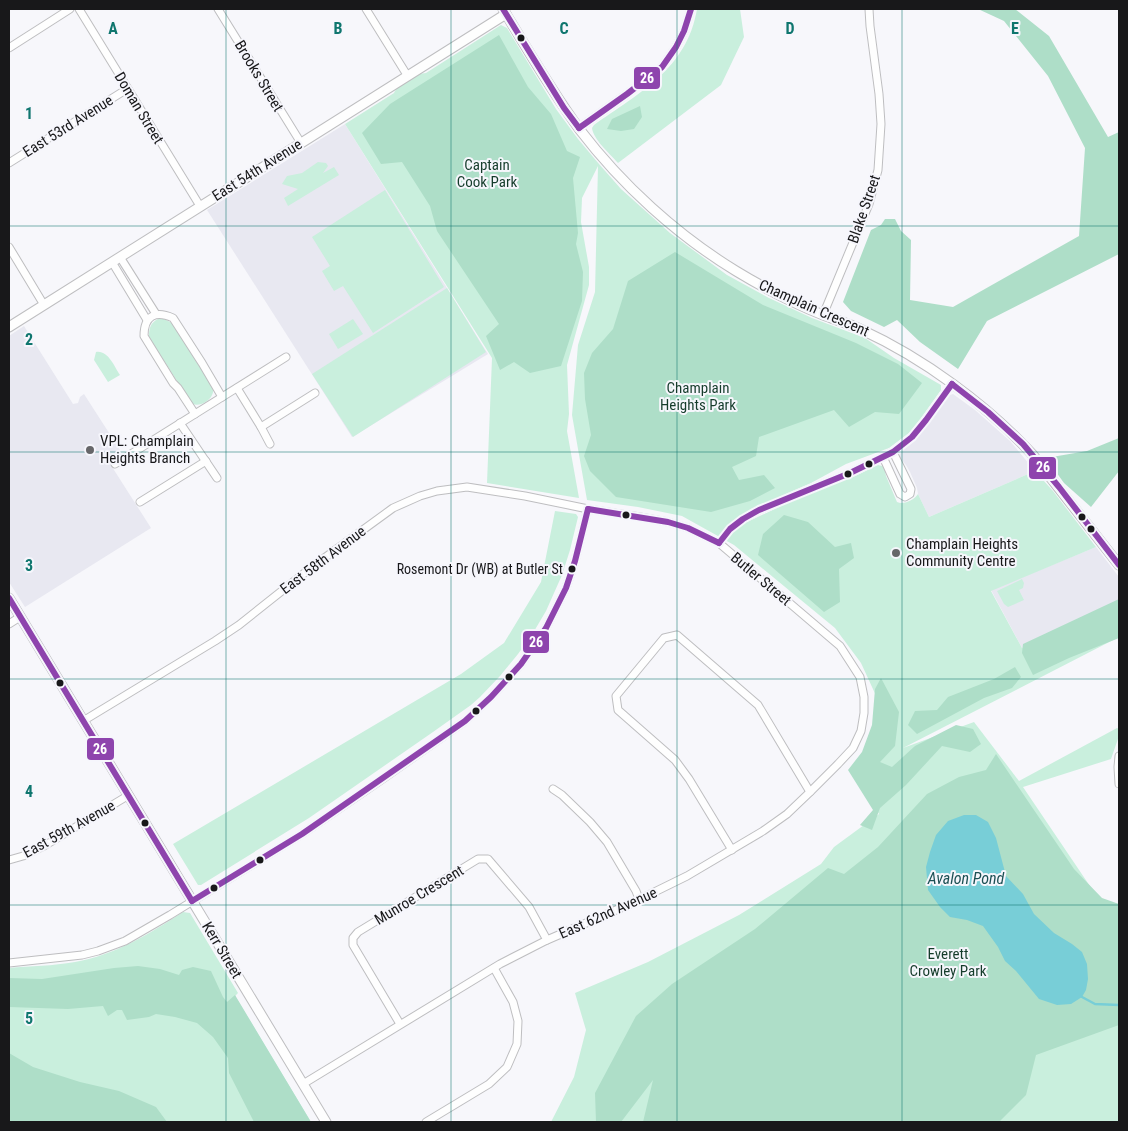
<svg xmlns="http://www.w3.org/2000/svg" width="1128" height="1131" font-family="'Roboto Condensed',sans-serif">
<rect width="100%" height="100%" fill="#f7f7fb"/>
<g fill="#e8e8f1">
<polygon points="345,124 488,354 352,437 207,210"/>
<polygon points="24,326 73,404 78,403 80,397 84,394 120,450 107,459 151,528 25,607 9,582 9,336"/>
<polygon points="953,394 975,410 1010,441 1035,471 929,517 918,494 917,488 910,472 906,465 900,458 900,454 904,448 921,432 947,397 950,395"/>
<polygon points="1096,547 1119,577 1119,601 1022,648 991,590"/>
</g>
<g fill="#c9efdd">
<path d="M697,9H740L744,37L721,85L618,163C610,154 593,139 592,128L594,125C639,93 687,69 697,9Z"/>
<path d="M501,25L507,28L556,109L578,139L599,164L621,189L670,233L727,275L769,298L812,318L865,338L894,358L941,385V390L921,418L909,433L889,448L846,464L811,483L751,509L743,514L747,522L822,487L855,476L878,465L882,466L884,467L886,476L897,502C904,505 914,500 918,494L929,517L1035,471L1053,491L1096,547L991,591L1022,648L1119,601V637L903,748L974,722L1019,781L1117,728L1119,729V736L1111,759L1023,787L1098,898L1119,907V1122H551L574,1077L586,1030L575,993L648,962L739,915L821,864L834,847L879,814L853,767L865,763L878,700L861,663L835,628L734,545L682,516L638,507L587,500L572,415L578,345L595,292L598,166L582,198L581,222L589,267V285L567,365L569,414L567,431L579,498L487,483L492,358L345,124L394,93C398,84 417,73 426,73Z"/>
<polygon points="318,162 326,163 328,166 323,173 334,167 339,175 288,206 284,198 298,189 282,184 287,176 302,173"/>
<polygon points="385,190 444,287 373,333 343,286 334,291 322,271 330,266 312,237"/>
<polygon points="447,288 486,352 353,437 312,374"/>
<path d="M158,319H164L172,323L212,386C213,390 214,391 212,395C210,401 199,407 193,404C191,403 188,399 187,397L149,337C149,329 150,323 158,319Z"/>
<polygon points="353,319 363,334 338,349 329,334"/>
<path d="M96,352C108,350 114,366 120,375L108,382L94,360Z"/>
<polygon points="555,511 576,514 578,517 570,550 562,575 546,611 533,633 518,654 500,676 480,697 471,705 433,732 309,818 201,885 198,885 173,844 461,674 504,643 541,582"/>
<polygon points="1022,579 1024,583 1023,588 1019,590 1024,600 1008,607 1004,604 997,591"/>
<path d="M183,912L190,913L238,993L235,996L311,1122H9V968C30,966 53,966 75,962C115,955 149,934 183,912Z"/>
</g>
<g fill="#aedec8">
<polygon points="978,9 1015,9 1049,36 1108,137 1119,132 1119,254 987,321 958,369 920,342 897,320 884,327 851,311 843,302 871,230 881,225 885,219 895,219 901,231 911,240 910,300 953,307 1079,236 1085,148 1048,76 1004,21"/>
<polygon points="499,35 528,87 551,114 567,151 580,157 573,178 578,233 576,244 583,272 582,301 561,366 530,373 514,362 500,370 486,336 499,324 437,231 430,206 402,162 381,164 362,133 390,104"/>
<polygon points="640,106 642,117 634,129 621,131 607,129 612,119"/>
<polygon points="675,252 763,305 856,343 898,364 922,383 899,414 875,412 849,427 834,410 759,437 756,456 732,467 739,480 764,475 775,488 750,501 711,512 616,497 590,471 584,456 591,435 585,399 584,373 592,353 613,329 628,281"/>
<polygon points="1119,438 1119,471 1091,507 1064,483 1046,458 1087,451"/>
<polygon points="784,515 808,522 835,547 851,543 854,558 839,569 840,602 824,612 758,555 763,534"/>
<polygon points="1119,599 1119,638 1069,658 1033,675 1022,653 1023,644"/>
<polygon points="1015,667 1021,677 1012,688 984,698 917,734 908,725 915,711 937,710 948,697 994,679"/>
<polygon points="881,678 899,712 895,746 880,762 892,767 915,746 956,725 973,729 981,744 970,752 942,746 906,785 880,808 872,830 860,825 873,810 848,770 862,752 872,725 875,689"/>
<polygon points="996,754 1074,869 1102,898 1119,904 1119,1025 1036,1055 1026,1095 999,1122 643,1122 653,1080 621,1122 596,1122 595,1093 636,1016 672,984 755,929 828,868 844,874 878,847 927,794 959,777 986,770"/>
<polygon points="138,966 160,969 179,975 182,970 193,967 211,971 223,997 227,1002 235,995 311,1122 254,1122 229,1073 228,1058 213,1037 197,1023 175,1017 156,1014 149,1017 127,1020 122,1010 117,1010 108,1016 103,1006 68,1009 9,1007 9,978 42,979 114,968"/>
<polygon points="9,1053 33,1067 80,1082 119,1091 156,1107 167,1122 9,1122"/>
</g>
<polygon fill="#78ced7" points="964,815 976,815 988,822 996,838 1006,876 1023,894 1034,914 1054,933 1072,944 1082,952 1087,964 1088,979 1086,990 1082,997 1071,1004 1057,1005 1039,999 1016,971 1005,961 998,947 983,926 967,920 950,917 940,907 928,890 926,867 930,852 936,835 948,821"/>
<g fill="none" stroke-linecap="round" stroke-linejoin="round">
<polyline stroke="#78ced7" stroke-width="2.5" points="1082,997 1095,1004 1119,1005"/>
<g stroke="#bebec0" stroke-width="9">
<g id="minor">
<polyline points="79,9 200,206"/>
<polyline points="218,9 301,143"/>
<polyline points="366,9 407,75"/>
<polyline points="9,48 70,9"/>
<polyline points="579,128 627,94 662,67 676,47 684,31 691,9"/>
<polyline points="9,163 127,89"/>
<polyline points="9,247 44,305"/>
<polyline points="120,257 156,314"/>
<polyline points="112,262 147,320"/>
<polyline points="823,315 869,204 878,170 881,124 879,94 870,26 869,9"/>
<polyline points="237,388 261,427 270,444"/>
<path d="M195,414L178,388L173,383L144,336C144,316 155,310 173,318L202,363L222,397"/>
<polyline points="180,423 217,478"/>
<polyline points="261,427 315,393"/>
<polyline points="883,457 900,494 905,497 910,494 911,489 893,452"/>
<polyline points="115,464 286,357"/>
<polyline points="140,502 206,461"/>
<polyline points="719,543 730,529 743,519 759,510 850,473 893,452 912,437 926,420 952,384"/>
<polyline points="9,624 20,617"/>
<polyline points="83,721 215,641 239,625 312,567 393,508 420,496 437,491 467,487 525,496 588,509 640,517 668,522 688,528 719,543 840,646 860,677 864,697 864,713 861,731 853,748 838,764 810,792 787,814 763,831 687,876 630,904 547,940 500,964 303,1084"/>
<polyline points="1119,756 1118,767 1119,784"/>
<polyline points="553,789 562,795 590,822 607,842 636,891 639,899"/>
<polyline points="732,850 689,779 675,760 618,710 616,696 664,638 677,635 758,705 810,792"/>
<polyline points="9,860 23,856 44,846 129,795"/>
<polyline points="9,963 82,955 98,951 125,941 170,915 302,834 384,778 465,721 491,697 521,664 546,628 566,588 575,561 588,509"/>
<polyline points="400,1024 353,945 353,938 358,932 478,859 488,859 529,907 547,940"/>
<polyline points="426,1122 489,1084 507,1067 517,1044 518,1021 513,1002 494,968"/>
</g>
</g>
<g stroke="#bebec0" stroke-width="11">
<g id="tertiary">
<path d="M503,9C527,49 552,92 580,130C622,185 677,235 736,271C764,288 793,303 823,315C836,320 850,324 862,330C923,358 987,405 1032,454L1119,565"/>
<polyline points="9,327 506,14"/>
<polyline points="9,598 326,1122"/>
</g>
</g>
<use href="#minor" stroke="#fefefe" stroke-width="7"/>
<use href="#tertiary" stroke="#fefefe" stroke-width="9"/>
<g stroke="#f6f6fc" stroke-width="10">
<g id="bus-1">
<polyline points="503,9 564,108 579,128"/>
<polyline points="579,128 627,94 662,67 676,47 684,31 691,9"/>
<polyline points="952,384 988,412 1023,444 1059,487 1119,565"/>
<polyline points="588,509 668,522 688,528 719,543"/>
<polyline points="719,543 730,529 743,519 759,510 850,473 893,452 912,437 926,420 952,384"/>
<polyline points="9,598 192,901"/>
<polyline points="192,901 302,834 465,721 491,697 521,664 546,628 566,588 575,561 588,509"/>
</g>
</g>
<use href="#bus-1" stroke="#8e44ad" stroke-width="6"/>
</g>
<path fill="none" stroke="#0f766e" stroke-width="1" stroke-opacity="0.55" d="M226,9V1122M451,9V1122M677,9V1122M902,9V1122M9,226H1119M9,452H1119M9,679H1119M9,905H1119"/>
<g fill="#18181a" stroke="#f6f6fc" stroke-width="2">
<circle cx="521" cy="38" r="4.5"/>
<circle cx="869" cy="464" r="4.5"/>
<circle cx="848" cy="474" r="4.5"/>
<circle cx="626" cy="515" r="4.5"/>
<circle cx="1082" cy="517" r="4.5"/>
<circle cx="1091" cy="529" r="4.5"/>
<circle cx="572" cy="569" r="4.5"/>
<circle cx="509" cy="677" r="4.5"/>
<circle cx="60" cy="683" r="4.5"/>
<circle cx="476" cy="711" r="4.5"/>
<circle cx="145" cy="823" r="4.5"/>
<circle cx="260" cy="860" r="4.5"/>
<circle cx="214" cy="888" r="4.5"/>
</g>
<g fill="#666669" stroke="#f6f6fc" stroke-width="2">
<circle cx="90" cy="450" r="5"/>
<circle cx="896" cy="553" r="5"/>
</g>
<g text-anchor="middle" stroke-width="4" stroke-linejoin="round" paint-order="stroke">
<g font-size="14" fill="#18181a" stroke="#f6f6fc" text-anchor="end">
<text x="563" y="574">Rosemont Dr (WB) at Butler St</text>
</g>
<g font-size="15" fill="#18181a" stroke="#f6f6fc">
<text transform="translate(259 76) rotate(59)" y="5">Brooks Street</text>
<text transform="translate(139 108) rotate(59)" y="5">Doman Street</text>
<text transform="translate(68 126) rotate(-32)" y="5">East 53rd Avenue</text>
<text transform="translate(257 170) rotate(-32)" y="5">East 54th Avenue</text>
<text transform="translate(864 209) rotate(-71)" y="5">Blake Street</text>
<text transform="translate(814 308) rotate(24)" y="5">Champlain Crescent</text>
<text transform="translate(323 560) rotate(-37)" y="5">East 58th Avenue</text>
<text transform="translate(761 579) rotate(40)" y="5">Butler Street</text>
<text transform="translate(69 829) rotate(-29)" y="5">East 59th Avenue</text>
<text transform="translate(419 895) rotate(-31)" y="5">Munroe Crescent</text>
<text transform="translate(608 913) rotate(-24)" y="5">East 62nd Avenue</text>
<text transform="translate(222 950) rotate(59)" y="5">Kerr Street</text>
</g>
<g font-size="15" fill="#153c2b" stroke="#f6f6fc">
<text x="487" y="170">Captain<tspan x="487" dy="17">Cook Park</tspan></text>
<text x="698" y="393">Champlain<tspan x="698" dy="17">Heights Park</tspan></text>
<text x="948" y="959">Everett<tspan x="948" dy="17">Crowley Park</tspan></text>
</g>
<g font-size="15" fill="#18181a" stroke="#f6f6fc" text-anchor="start">
<text x="100" y="446">VPL: Champlain<tspan x="100" dy="17">Heights Branch</tspan></text>
<text x="906" y="549">Champlain Heights<tspan x="906" dy="17">Community Centre</tspan></text>
</g>
<g font-size="16" font-style="italic" fill="#1c5054" stroke="#f6f6fc">
<text x="966" y="884">Avalon Pond</text>
</g>
</g>
<g font-size="16" text-anchor="middle" font-weight="bold" fill="#0f766e" stroke="#f6f6fc" stroke-width="4" stroke-linejoin="round" paint-order="stroke">
<text x="113" y="34">A</text>
<text x="338" y="34">B</text>
<text x="564" y="34">C</text>
<text x="790" y="34">D</text>
<text x="1015" y="34">E</text>
<text x="29" y="119">1</text>
<text x="29" y="345">2</text>
<text x="29" y="571">3</text>
<text x="29" y="797">4</text>
<text x="29" y="1024">5</text>
</g>
<g stroke="#f6f6fc" stroke-width="2">
<rect x="633" y="66" width="28" height="24" rx="5" fill="#8e44ad"/>
<rect x="1028" y="456" width="29" height="24" rx="5" fill="#8e44ad"/>
<rect x="522" y="630" width="28" height="24" rx="5" fill="#8e44ad"/>
<rect x="86" y="737" width="29" height="24" rx="5" fill="#8e44ad"/>
</g>
<g font-size="14" text-anchor="middle" font-weight="bold" fill="#fff">
<text x="647" y="83">26</text>
<text x="1043" y="472">26</text>
<text x="536" y="647">26</text>
<text x="100" y="754">26</text>
</g>
<rect width="1128" height="1131" fill="none" stroke="#18181a" stroke-width="20"/>
</svg>
